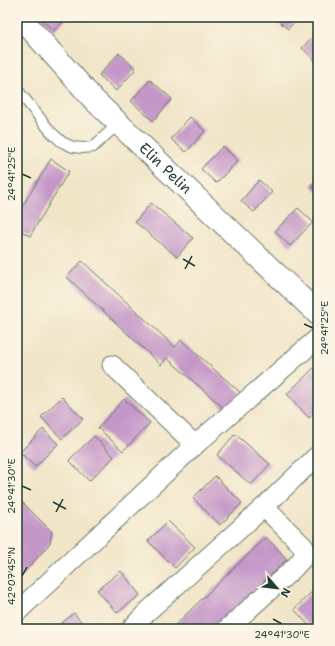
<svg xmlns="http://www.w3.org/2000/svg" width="335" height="646" font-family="'Shantell Sans',sans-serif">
<rect width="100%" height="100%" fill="#fcf5e5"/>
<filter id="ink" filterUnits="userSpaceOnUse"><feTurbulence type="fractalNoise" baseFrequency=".025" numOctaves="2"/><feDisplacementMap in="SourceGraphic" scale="8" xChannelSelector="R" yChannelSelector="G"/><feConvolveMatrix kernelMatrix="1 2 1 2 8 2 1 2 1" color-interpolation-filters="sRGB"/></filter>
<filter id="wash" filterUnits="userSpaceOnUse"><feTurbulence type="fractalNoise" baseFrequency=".012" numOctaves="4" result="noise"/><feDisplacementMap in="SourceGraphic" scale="16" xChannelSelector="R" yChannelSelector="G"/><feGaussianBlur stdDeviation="0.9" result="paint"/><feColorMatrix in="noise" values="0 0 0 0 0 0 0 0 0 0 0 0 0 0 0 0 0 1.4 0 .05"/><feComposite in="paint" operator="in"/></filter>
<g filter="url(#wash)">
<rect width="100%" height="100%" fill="#f1e5c8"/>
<g id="blocks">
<g fill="#c497c8">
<polygon points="40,17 69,17 53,31"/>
<polygon points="274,17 299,17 288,29"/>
<polygon points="316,33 318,35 318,63 302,48"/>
<polygon points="119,53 136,69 116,91 99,75"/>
<polygon points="150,80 172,99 153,121 131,101"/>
<polygon points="190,117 205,131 186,152 171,139"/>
<polygon points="223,146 238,161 216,183 201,169"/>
<polygon points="51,159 69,171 30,236 17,229 17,215"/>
<polygon points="318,178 318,192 311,186"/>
<polygon points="259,180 272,192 254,212 241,201"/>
<polygon points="151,203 193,238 177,257 135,222"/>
<polygon points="298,208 313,222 290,246 275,231"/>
<polygon points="82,261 175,347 181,340 241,393 226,410 167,358 161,365 67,277"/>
<polygon points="318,364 318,409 309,418 287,394"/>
<polygon points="62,397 83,419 62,439 41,417"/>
<polygon points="124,399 150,423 123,451 98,428"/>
<polygon points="43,429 58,444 35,467 20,452"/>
<polygon points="235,434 270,464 251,485 217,455"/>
<polygon points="94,436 114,457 89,481 69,460"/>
<polygon points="215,476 242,503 220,525 193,498"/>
<polygon points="17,497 52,532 50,543 17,581"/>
<polygon points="168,521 195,547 175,568 148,541"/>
<polygon points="266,537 287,559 215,629 171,629"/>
<polygon points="121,571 140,595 117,613 97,590"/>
<polygon points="314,590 318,595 318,629 312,629 294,609"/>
<polygon points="74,613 87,629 55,629"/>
</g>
</g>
</g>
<g filter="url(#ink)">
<use href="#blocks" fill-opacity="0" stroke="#687868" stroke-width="1"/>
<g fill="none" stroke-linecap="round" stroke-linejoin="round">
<g stroke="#687868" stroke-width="12">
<polyline id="lane" points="17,89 51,132 62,142 73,147 82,148 93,147 118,124"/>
</g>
<g stroke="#687868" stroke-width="21">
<g id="street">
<polyline points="112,365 195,445"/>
<polyline points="17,612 195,445 318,338"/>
<polyline points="131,629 147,612 264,507 318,455"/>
<polyline points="227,629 294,568 303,558 304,547 264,507"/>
</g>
</g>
<g stroke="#687868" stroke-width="24">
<g id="secondary">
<path id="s1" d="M20,17L94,100L318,314"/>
</g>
</g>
<use href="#lane" stroke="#fff" stroke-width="10"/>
<use href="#street" stroke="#fff" stroke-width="19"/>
<use href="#secondary" stroke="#fff" stroke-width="22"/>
</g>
</g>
<path fill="none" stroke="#1f3d34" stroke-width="1.5" d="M22,174L31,178M183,259L195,266M185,269L192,256M304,324L313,328M22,486L31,490M53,502L66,509M56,512L63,499M22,576L27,567M273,619L282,624"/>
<g text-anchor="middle" stroke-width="3" stroke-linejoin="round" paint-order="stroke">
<g font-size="15" fill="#1f3d34" stroke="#fcf5e5">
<text dy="5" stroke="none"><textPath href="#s1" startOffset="210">Elin Pelin</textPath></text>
</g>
</g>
<rect width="335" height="646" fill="none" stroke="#fcf5e5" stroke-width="44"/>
<g transform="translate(277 588) rotate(118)" stroke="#fcf5e5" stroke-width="3" paint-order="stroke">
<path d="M0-3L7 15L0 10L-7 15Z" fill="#1f3d34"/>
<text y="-6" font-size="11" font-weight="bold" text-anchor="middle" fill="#1f3d34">N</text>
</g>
<rect x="22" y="22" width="291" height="602" fill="none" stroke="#1f3d34" stroke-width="1.5"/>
<g font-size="10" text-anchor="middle" fill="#1f3d34">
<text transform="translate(11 174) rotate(-90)" y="4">24°41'25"E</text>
<text transform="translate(324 328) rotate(-90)" y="4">24°41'25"E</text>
<text transform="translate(11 486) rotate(-90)" y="4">24°41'30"E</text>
<text transform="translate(11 576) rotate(-90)" y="4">42°07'45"N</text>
<text x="282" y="638">24°41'30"E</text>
</g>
</svg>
